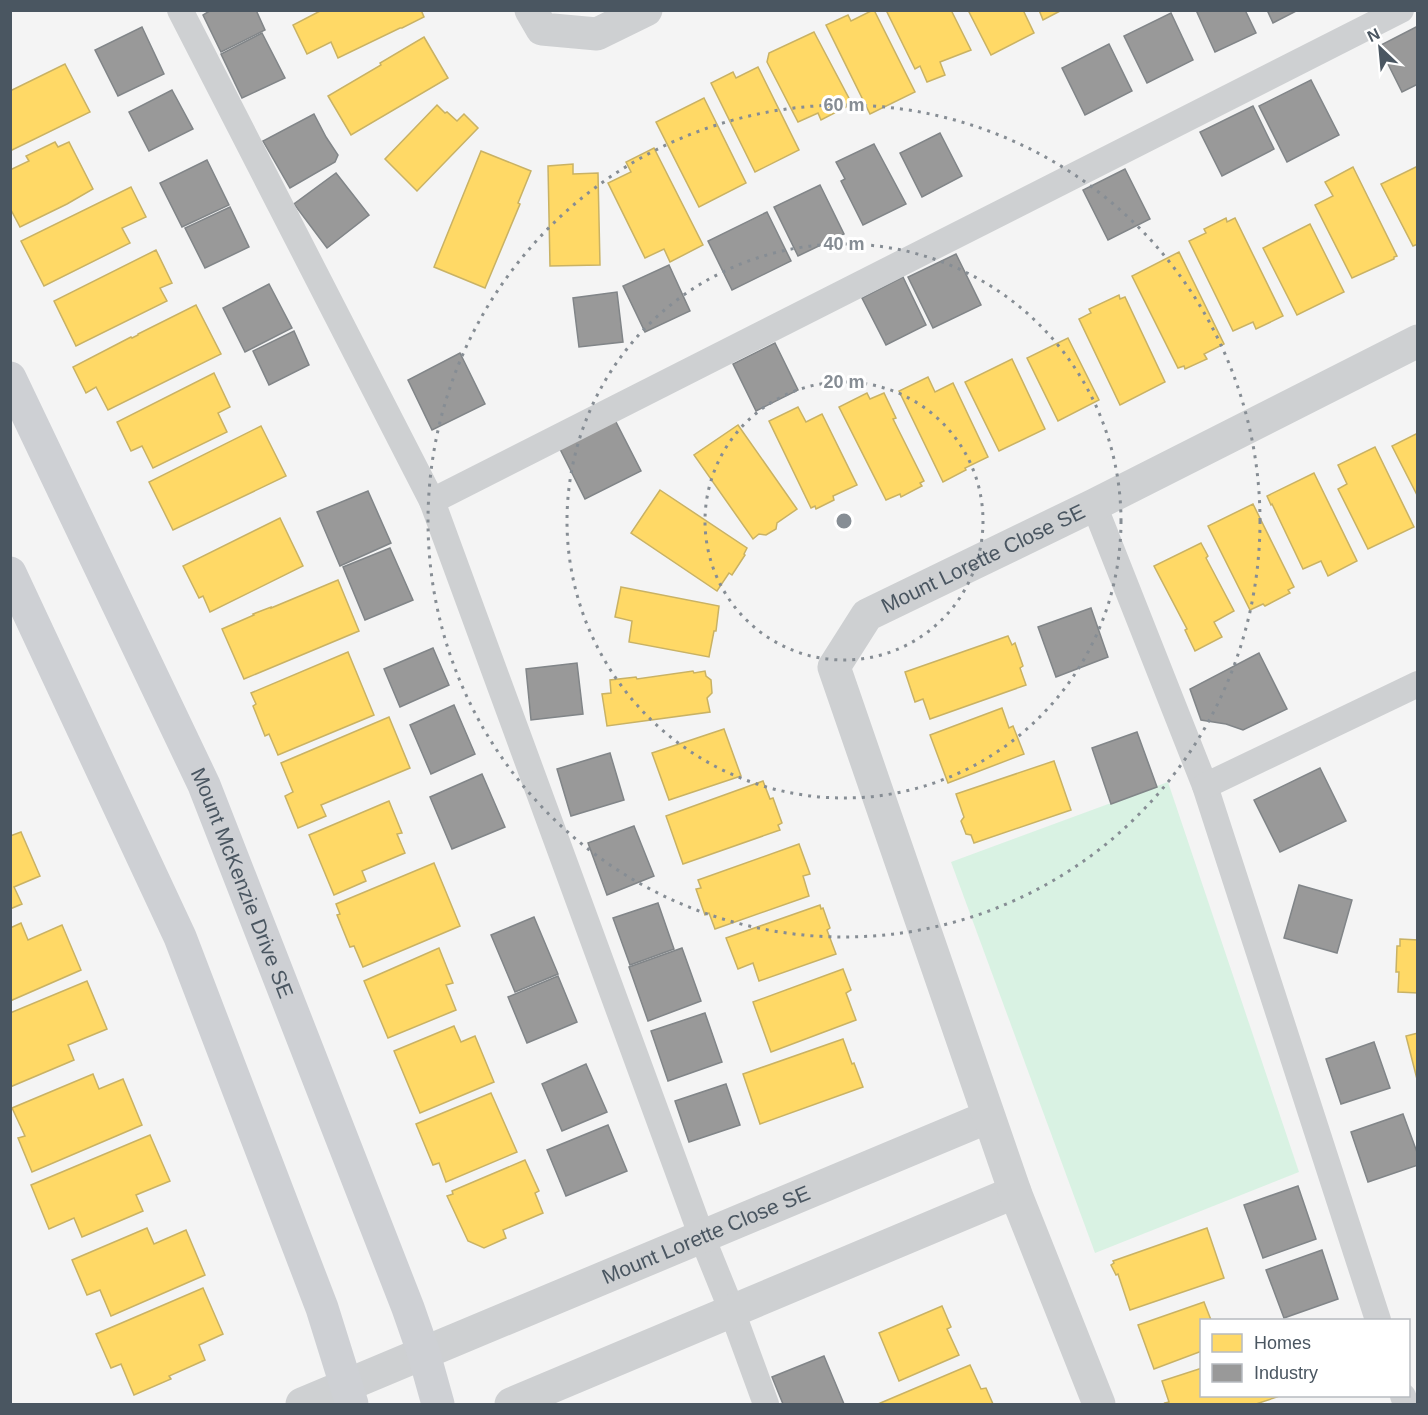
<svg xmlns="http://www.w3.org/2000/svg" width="1428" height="1415" font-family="Arial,sans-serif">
<rect width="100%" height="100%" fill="#f4f4f4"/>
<polygon fill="#d9f2e3" points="1168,782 1299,1172 1095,1253 951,862"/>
<g fill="#ffd966" stroke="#c9b264" stroke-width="1.5">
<polygon points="322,10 421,10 424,17 402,28 400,28 338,58 331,42 307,54 293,25"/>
<polygon points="873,10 874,10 915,92 870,114 826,25 848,15 851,21"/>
<polygon points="886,10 951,10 971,50 940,62 945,75 927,82 920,66 915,69"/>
<polygon points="968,10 1023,10 1034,33 991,55"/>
<polygon points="1039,10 1062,10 1043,20"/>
<polygon points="814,32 852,104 821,120 818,113 798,122 767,62 769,53"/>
<polygon points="424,37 448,78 351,135 328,96 381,65 380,63"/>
<polygon points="65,64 90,112 10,151 10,91"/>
<polygon points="758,67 799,150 755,172 711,83 733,72 736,78"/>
<polygon points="704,98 746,183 699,207 656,122"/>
<polygon points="437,105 445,113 447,112 457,121 464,114 478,128 417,191 385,159"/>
<polygon points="55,142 58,147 69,142 93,189 67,204 20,227 10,208 10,170 29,161 26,156"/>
<polygon points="654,148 703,245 670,262 664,249 645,258 608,183 631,172 626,162"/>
<polygon points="481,151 531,171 518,203 520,204 485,288 434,267"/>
<polygon points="573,164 573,174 598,173 600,265 550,266 548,166"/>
<polygon points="1418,166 1418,244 1413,246 1381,184"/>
<polygon points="1353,167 1397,256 1394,257 1394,259 1352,278 1315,205 1333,196 1325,182"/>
<polygon points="131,187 146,217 122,228 130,243 44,286 21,241"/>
<polygon points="1226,218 1227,222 1235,218 1283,316 1256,329 1253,322 1233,331 1189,241 1206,233 1204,229"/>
<polygon points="1310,224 1344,292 1297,315 1263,248"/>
<polygon points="156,250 172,283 160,288 167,301 76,346 54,301"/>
<polygon points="1179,252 1224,344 1204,354 1207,359 1185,369 1184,366 1178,368 1132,276"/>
<polygon points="1119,295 1120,299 1125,297 1165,382 1120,405 1079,319 1091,313 1089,309"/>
<polygon points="196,305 221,354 108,410 96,387 86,393 73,367 131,337 132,338 138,335 138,334"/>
<polygon points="1068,338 1099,400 1058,421 1027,358"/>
<polygon points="1012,359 1045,429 999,451 965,382"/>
<polygon points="214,373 230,407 218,413 227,432 153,468 142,446 131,451 117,422"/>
<polygon points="928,377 935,392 953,383 988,457 965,468 966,470 943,482 899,391"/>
<polygon points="867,393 870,399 884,393 896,418 893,419 924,481 920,483 922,486 901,497 900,494 886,500 839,407"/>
<polygon points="798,407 806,422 822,414 857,485 833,496 834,500 816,509 815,506 811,508 769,421"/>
<polygon points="738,425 797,509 777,523 776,529 766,535 759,534 753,539 694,455"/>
<polygon points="261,426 286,476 173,530 149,482"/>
<polygon points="1418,433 1418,497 1392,446"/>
<polygon points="1375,447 1414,527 1368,549 1338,489 1347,484 1338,465"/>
<polygon points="1314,473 1357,561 1328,576 1321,561 1303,569 1272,504 1271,505 1267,496"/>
<polygon points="660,490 747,548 744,554 745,555 732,575 729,573 717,591 631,533"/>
<polygon points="1253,504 1294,587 1288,590 1290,593 1265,606 1263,604 1250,610 1208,526"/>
<polygon points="280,518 303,566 210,612 203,596 199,598 183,566"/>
<polygon points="1201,543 1208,556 1206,558 1234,611 1214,622 1222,637 1195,651 1185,630 1187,629 1154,566"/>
<polygon points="338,580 359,631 244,679 222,629 254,615 253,614 271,607 271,608"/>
<polygon points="621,587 719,606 716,631 714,631 709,657 629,642 632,621 615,617"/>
<polygon points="1008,636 1012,645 1015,643 1023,666 1020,668 1026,685 930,719 923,699 915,702 905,672"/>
<polygon points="348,652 374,715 278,755 269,734 265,736 253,706 256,704 251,693"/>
<polygon points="693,671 694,673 705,671 706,676 711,680 712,693 707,698 710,712 607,726 602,694 611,693 610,680 636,677 637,679"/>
<polygon points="1002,708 1009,728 1013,726 1024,754 948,783 930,735"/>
<polygon points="389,717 410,768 321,805 326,816 298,828 285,796 293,792 281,763"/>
<polygon points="724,729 741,776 669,800 652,753"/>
<polygon points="1054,761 1071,810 974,843 971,835 966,834 961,821 964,817 956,794"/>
<polygon points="763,781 770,799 773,798 782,823 778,825 780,830 683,864 666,816"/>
<polygon points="389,801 402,833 397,834 405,853 362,871 366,881 334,895 309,835"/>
<polygon points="21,832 40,876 14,887 22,904 10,909 10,836"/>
<polygon points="799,844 810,874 803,876 809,896 715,929 709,913 705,915 696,889 701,888 698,880"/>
<polygon points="434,863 460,926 363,967 354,946 350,947 337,915 340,914 336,904"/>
<polygon points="820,905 821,909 823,908 830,928 827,930 836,954 759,981 753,963 738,969 726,938"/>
<polygon points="21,923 28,940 62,925 81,970 10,1001 10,928"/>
<polygon points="1400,939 1418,940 1418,993 1398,992 1399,972 1396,972 1397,946 1400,946"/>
<polygon points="439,948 453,983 446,985 456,1010 388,1038 364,981"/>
<polygon points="843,969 851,990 846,993 856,1020 771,1052 753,1002"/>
<polygon points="87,981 107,1029 68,1045 74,1060 10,1087 10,1013"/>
<polygon points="454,1026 461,1042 475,1036 494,1082 420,1113 394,1051"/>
<polygon points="1418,1033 1418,1083 1406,1036"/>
<polygon points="843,1039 852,1064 854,1063 863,1087 760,1124 743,1074"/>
<polygon points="93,1074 99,1089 123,1079 142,1125 32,1172 18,1138 25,1136 12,1108"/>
<polygon points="491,1093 517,1152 446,1182 439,1163 433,1165 416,1124"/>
<polygon points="150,1135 170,1181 136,1195 143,1211 82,1237 74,1218 49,1229 31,1185"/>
<polygon points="525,1160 539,1191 535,1193 543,1213 503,1230 506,1238 484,1248 468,1241 447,1196 453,1194 452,1191"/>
<polygon points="147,1228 154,1244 186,1230 205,1275 111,1316 100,1290 87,1295 72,1260"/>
<polygon points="1207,1228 1224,1278 1130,1310 1118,1274 1116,1275 1111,1265 1114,1263 1113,1261"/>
<polygon points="203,1288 223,1334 199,1345 205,1360 169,1376 171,1379 134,1395 121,1364 111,1368 96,1334"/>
<polygon points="1204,1302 1211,1320 1202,1320 1202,1351 1154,1369 1138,1325"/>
<polygon points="942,1306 951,1327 947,1329 959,1355 899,1381 879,1333"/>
<polygon points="970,1365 981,1389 986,1388 993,1404 878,1404"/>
<polygon points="1202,1368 1202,1396 1276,1396 1277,1397 1256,1404 1166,1404 1165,1403 1169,1402 1162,1381"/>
</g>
<g fill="#999" stroke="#818588" stroke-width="1.5">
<polygon points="211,10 256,10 265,30 221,52 203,15"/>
<polygon points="1196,10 1245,10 1256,33 1215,52"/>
<polygon points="1267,10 1298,10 1273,23"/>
<polygon points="1171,13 1193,60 1147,83 1124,36"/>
<polygon points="1418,26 1418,84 1402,92 1379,46"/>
<polygon points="142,27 164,74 118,96 95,50"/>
<polygon points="262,33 285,78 242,98 221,54"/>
<polygon points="1109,44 1132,91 1085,115 1062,68"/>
<polygon points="1311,80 1339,135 1287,162 1259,106"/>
<polygon points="172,90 193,129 149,151 129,112"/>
<polygon points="1253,106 1274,149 1222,176 1200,132"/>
<polygon points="314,114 326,137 338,155 335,162 290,188 263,141"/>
<polygon points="940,133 962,176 922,197 900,153"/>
<polygon points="874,144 906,204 863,225 841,181 845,179 836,162"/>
<polygon points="207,160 229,205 182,227 160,183"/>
<polygon points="1125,169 1150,219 1108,240 1083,190"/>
<polygon points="336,173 369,215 327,248 294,204"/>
<polygon points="820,185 844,234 798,256 774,207"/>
<polygon points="230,207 249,247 205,268 185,228"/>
<polygon points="767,212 791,261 732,290 708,241"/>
<polygon points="956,254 981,305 933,328 908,277"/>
<polygon points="669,265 690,311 645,332 623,286"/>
<polygon points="903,277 926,325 886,345 862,298"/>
<polygon points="269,284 292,328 245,352 223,308"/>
<polygon points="617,292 623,342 579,347 573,298"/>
<polygon points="294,331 309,365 269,385 253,351"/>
<polygon points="775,343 798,390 756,411 733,364"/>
<polygon points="460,353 485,404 432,430 408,380"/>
<polygon points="615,420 641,471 585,499 560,449"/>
<polygon points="368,491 391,543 340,566 317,512"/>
<polygon points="390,548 413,600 365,620 343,567"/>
<polygon points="1091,608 1108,657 1056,677 1038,627"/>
<polygon points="433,648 449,685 400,707 384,669"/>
<polygon points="1259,653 1287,709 1243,730 1226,724 1201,720 1190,689"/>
<polygon points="577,663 583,714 531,720 526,669"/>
<polygon points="454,705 475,754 431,774 410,725"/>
<polygon points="1137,732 1157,787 1111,804 1092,748"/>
<polygon points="610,753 624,800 571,816 557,769"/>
<polygon points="1320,768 1346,821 1280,852 1254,800"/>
<polygon points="482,774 505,827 452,849 430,797"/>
<polygon points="634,826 654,876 607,895 588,843"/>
<polygon points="1299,885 1352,900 1337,953 1284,938"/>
<polygon points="658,903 674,949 630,965 613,918"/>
<polygon points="534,917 558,974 515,992 491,935"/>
<polygon points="682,948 701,1001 648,1021 629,967"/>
<polygon points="558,976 577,1022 527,1043 508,997"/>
<polygon points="705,1013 722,1062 668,1081 651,1031"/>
<polygon points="1374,1042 1390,1088 1341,1104 1326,1059"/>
<polygon points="586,1064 607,1112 562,1131 542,1084"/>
<polygon points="726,1084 740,1125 689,1142 675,1101"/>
<polygon points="1403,1114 1418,1155 1418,1165 1368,1182 1351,1132"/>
<polygon points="608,1125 627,1171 566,1196 547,1150"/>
<polygon points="1298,1186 1316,1239 1263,1258 1244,1205"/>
<polygon points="1322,1250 1338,1299 1284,1318 1266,1270"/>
<polygon points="824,1356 844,1404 783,1404 772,1377"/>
</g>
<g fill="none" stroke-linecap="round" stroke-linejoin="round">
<g stroke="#ced0d2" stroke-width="26">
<polyline points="180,10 432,501 702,1237 732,1311 766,1404"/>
<polyline points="432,501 1401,10"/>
<polyline points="1094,505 1205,786 1378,1320"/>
<polyline points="1205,786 1418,684"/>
<polyline points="1403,1396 1406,1404"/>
</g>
<g stroke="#ced0d2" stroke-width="33">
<polyline points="531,10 542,29 597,34 646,10"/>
<path id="s1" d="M302,1404L988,1117"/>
<polyline points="511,1404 1015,1192"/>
<path id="s2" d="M1099,1404L1015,1192L834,667L867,615L1094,505L1418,341"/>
</g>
<g stroke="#ced0d4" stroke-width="33">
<path id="s3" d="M10,378L204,785L408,1308L424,1354L438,1404"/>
<polyline points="10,573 180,937 322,1308 352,1404"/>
</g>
</g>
<g fill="none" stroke="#868d94" stroke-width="3" stroke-dasharray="3 6">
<circle cx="844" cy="521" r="139"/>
<circle cx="844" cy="521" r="277"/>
<circle cx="844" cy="521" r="416"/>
</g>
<g text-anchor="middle" stroke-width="6" stroke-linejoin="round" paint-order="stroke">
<g font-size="21" fill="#4a5661" stroke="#fff">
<text dy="7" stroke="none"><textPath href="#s2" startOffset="974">Mount Lorette Close SE</textPath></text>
<text dy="7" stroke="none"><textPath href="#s3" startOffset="556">Mount McKenzie Drive SE</textPath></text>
<text dy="7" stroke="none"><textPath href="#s1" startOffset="438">Mount Lorette Close SE</textPath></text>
</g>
</g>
<circle cx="844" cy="521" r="9" fill="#868d94" stroke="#fff" stroke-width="3"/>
<g font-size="18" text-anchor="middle" font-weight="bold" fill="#868d94" stroke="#fff" stroke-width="6" stroke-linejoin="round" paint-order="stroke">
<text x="844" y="111">60 m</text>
<text x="844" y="250">40 m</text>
<text x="844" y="388">20 m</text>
</g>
<rect width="1428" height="1415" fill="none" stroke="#4a5661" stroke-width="24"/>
<rect x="1200" y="1319" width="210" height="78" fill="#ffffff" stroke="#b7bbc0" stroke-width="1.5"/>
<rect x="1212" y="1334" width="30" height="18" fill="#ffd966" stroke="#b7bbc0" stroke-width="1.5"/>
<text x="1254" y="1349" font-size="18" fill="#4a5661">Homes</text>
<rect x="1212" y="1364" width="30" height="18" fill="#999999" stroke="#b7bbc0" stroke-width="1.5"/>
<text x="1254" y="1379" font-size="18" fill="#4a5661">Industry</text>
<g transform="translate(1380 48) rotate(334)" stroke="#ffffff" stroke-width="4.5" paint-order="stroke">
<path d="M0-4.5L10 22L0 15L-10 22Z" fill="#4a5661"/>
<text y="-9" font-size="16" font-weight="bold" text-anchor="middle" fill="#4a5661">N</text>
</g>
</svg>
